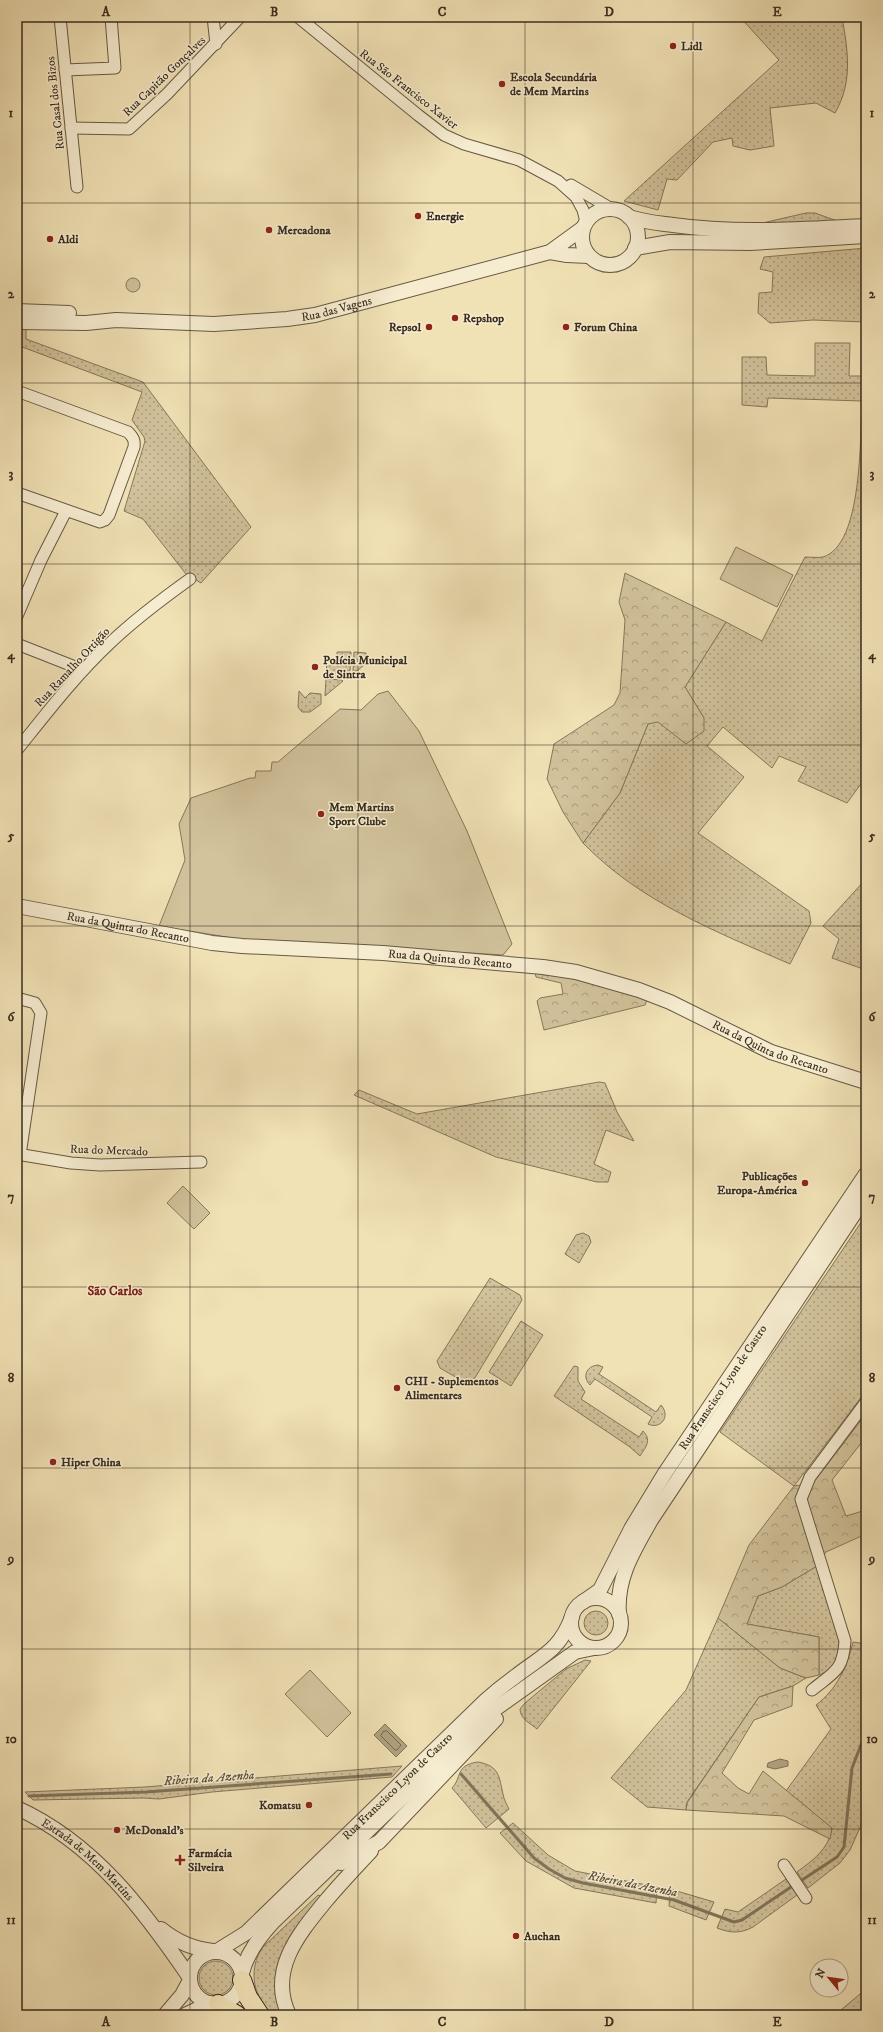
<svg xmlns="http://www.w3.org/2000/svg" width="883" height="2032" font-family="'IM FELL DW Pica',serif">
<defs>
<pattern id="grass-dots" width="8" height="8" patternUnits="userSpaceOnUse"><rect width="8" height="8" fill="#d2c39c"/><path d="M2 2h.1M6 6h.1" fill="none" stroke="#ab9f7f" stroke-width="1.8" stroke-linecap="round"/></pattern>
<pattern id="forest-crowns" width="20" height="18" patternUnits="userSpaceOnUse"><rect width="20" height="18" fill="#d2c39c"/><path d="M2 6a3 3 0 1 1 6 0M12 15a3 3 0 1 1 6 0" fill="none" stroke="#ab9f7f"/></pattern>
</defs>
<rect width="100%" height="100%" fill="#f1e2b6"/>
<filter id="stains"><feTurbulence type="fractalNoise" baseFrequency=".005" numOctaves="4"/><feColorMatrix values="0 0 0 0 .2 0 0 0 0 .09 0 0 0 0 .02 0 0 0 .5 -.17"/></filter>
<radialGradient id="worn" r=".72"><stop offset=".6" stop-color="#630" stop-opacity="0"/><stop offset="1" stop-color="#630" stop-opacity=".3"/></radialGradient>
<g fill="url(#grass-dots)" stroke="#85785d">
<path d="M740,17H842C848,51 853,82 835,113L816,103L770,108L774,146L750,150L733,146L732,138L713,142L677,180L667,179L658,210L624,201L779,60Z"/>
<polygon points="806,213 815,213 837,221 758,224"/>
<polygon points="866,248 866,322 813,320 770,323 758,313 759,293 772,292 773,272 760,269 764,257"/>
<polygon points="26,328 26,339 143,382 251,527 201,583 186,574 143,519 124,511 145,441 144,437 132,420 142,392 17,345 17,330"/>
<path d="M815,343H850L849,376H866V777L847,803L798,781L806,767L779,756L772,768L723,727L707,746L744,777L698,833L809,911L811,923L790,964C717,932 640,902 583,843L620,793L648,724L658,721L686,744L704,718L685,687L726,622L762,641L805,557C810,557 818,558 823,557C863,545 860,435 862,401L768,398L767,407L742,405V357H766L767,375L815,376Z"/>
<polygon points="337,652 351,652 350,671 344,671 344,678 326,677 327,659 337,659"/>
<polygon points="354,652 366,653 365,664 357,671 353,671"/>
<polygon points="326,679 342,680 343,681 325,696"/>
<polygon points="299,691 305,698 310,693 321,694 321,704 310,712 302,712 298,707"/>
<polygon points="866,879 866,970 832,958 839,939 823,926"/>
<polygon points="599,1082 605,1083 617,1112 634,1141 606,1130 594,1164 611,1172 608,1182 597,1182 496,1157 354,1095 359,1090 417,1114"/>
<polygon points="866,1215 866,1391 794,1486 720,1432"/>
<polygon points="583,1233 589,1236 591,1242 579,1263 565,1254 576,1235"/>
<polygon points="490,1278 520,1295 522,1300 473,1381 466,1383 440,1368 437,1361"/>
<polygon points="521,1321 543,1335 511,1386 489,1372"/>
<path d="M598,1365L603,1367L599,1374L656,1412L661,1405C671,1416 661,1430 648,1424L652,1417L595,1379L590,1385C582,1377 586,1366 598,1365Z"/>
<path d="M574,1366L578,1367V1381L585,1392L581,1399L639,1437L643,1431C652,1440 646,1447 640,1456L630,1447L554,1396Z"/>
<path d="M817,1566C822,1583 846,1646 839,1660C835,1667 826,1672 819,1675V1637L747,1624L758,1596L782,1587Z"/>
<circle cx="596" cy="1623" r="12"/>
<polygon points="718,1618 780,1668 806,1678 793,1686 759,1697 687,1802 686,1810 647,1807 611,1778 686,1690"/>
<path d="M853,1642L866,1644V1814L850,1850L840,1863L808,1888L797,1872C813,1860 828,1850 832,1829L786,1791L831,1729L816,1705C837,1689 847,1667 853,1642Z"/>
<path d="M585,1660L591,1661L537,1729C530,1723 520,1719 520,1709L525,1703L566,1669Z"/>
<path d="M478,1762C500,1766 499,1777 503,1794C504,1800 507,1805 509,1809L486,1828L452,1788C462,1778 455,1765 478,1762Z"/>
<polygon points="402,1766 392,1777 212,1792 159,1799 144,1798 33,1800 25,1792 145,1787"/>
<polygon points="513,1823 548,1855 575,1871 657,1887 656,1903 574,1888 526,1861 500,1833"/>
<path d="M786,1879L797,1895L753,1927C740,1934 730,1933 717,1928L725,1909L738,1912Z"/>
<polygon points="670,1889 714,1902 706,1920 669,1906"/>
<path d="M318,1895L324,1897C307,1914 284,1935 281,1960C278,1977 283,1998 284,2015H270L262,2005L263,2003C251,1986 251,1964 263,1947Z"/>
<circle cx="216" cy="1978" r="17"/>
<polygon points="866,1989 866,2011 861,2015 835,2015"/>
</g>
<g fill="url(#forest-crowns)" stroke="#85785d">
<polygon points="625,573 726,622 685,687 704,718 704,731 686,744 658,722 648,724 620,793 583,843 563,812 547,779 554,744 614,705 620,693 625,620 619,602"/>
<path d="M535,972C574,978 610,987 647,1000L645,1005L544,1030L537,1001L540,998L563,994L561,983L536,977Z"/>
<polygon points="866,1414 866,1437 832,1480 846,1516 866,1510 866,1534 826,1552 817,1566 782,1587 758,1596 747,1624 819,1637 819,1675 806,1678 780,1668 718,1618 749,1545 794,1486 813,1483"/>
<polygon points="793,1686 792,1706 754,1720 722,1773 738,1788 749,1794 763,1771 832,1828 830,1839 784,1816 686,1810 687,1803 759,1697"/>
</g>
<g fill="#d2c39c" stroke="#85785d">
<circle cx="133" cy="285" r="7"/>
<polygon points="736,547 793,575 777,607 720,579"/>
<polygon points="388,691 419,731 467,831 512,944 503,955 239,939 159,926 185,860 179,824 191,798 250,778 255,778 256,771 271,771 272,762 278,762 340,709 361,710 378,694"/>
<polygon points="183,1186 210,1213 194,1229 167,1203"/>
<polygon points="310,1670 351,1713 327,1737 285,1694"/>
</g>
<g fill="#b2a482" stroke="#81745a">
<polygon points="385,1724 407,1746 396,1757 374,1735"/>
<polygon points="780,1759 788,1761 788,1766 775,1769 767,1767 768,1763"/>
</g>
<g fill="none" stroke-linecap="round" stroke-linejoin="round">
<polygon stroke="#756850" stroke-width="1" points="384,1731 387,1731 401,1745 397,1750 395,1750 381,1736"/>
<g stroke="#81745a" stroke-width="3">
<polyline points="461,1774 534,1858 549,1869 565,1878 583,1883 674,1900 734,1922 742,1920 794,1885"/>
<polyline points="29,1796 146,1792 391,1774"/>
<polyline points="799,1882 837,1857 844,1847 852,1768 866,1732"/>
</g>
<g stroke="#665a44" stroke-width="13">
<g id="minor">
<polyline points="60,17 77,187"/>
<polyline points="213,17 216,44"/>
<polyline points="298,17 418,115 444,135 464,144 519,160 558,181 576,197 583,210 586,222"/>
<polyline points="65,70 115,68 111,17"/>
<polyline points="71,128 129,129 167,94 240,17"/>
<polyline points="571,185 610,208"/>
<path d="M17,391L128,432C133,437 135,440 134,447L109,515L105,520L100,522L17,493"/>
<polyline points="17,616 41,560 66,511"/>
<polyline points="17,644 83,670"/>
<path d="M17,750C46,714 75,676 109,644C134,620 162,599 190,579"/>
<polyline points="17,998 35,1003 41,1013 20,1155"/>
<polyline points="17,1154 71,1163 100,1165 201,1162"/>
<path d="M812,1690C834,1672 843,1671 845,1641L801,1499L810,1477L866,1402"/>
<polyline points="784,1865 806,1898"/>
</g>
</g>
<g stroke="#665a44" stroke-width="16">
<g id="tertiary">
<circle cx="610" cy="237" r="28"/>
<path d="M629,217C644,222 658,223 673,225C738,234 801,229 866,226"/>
<polyline points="635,248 670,242 750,243 866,236"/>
<polyline points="550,252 567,255 589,256"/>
<polyline points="17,311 69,313"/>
<path id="s1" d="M17,322L86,323L116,320L214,324L287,319L315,315L550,252L583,228"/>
<path id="s2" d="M17,906L212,943L242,946L383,953L543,967L576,972L639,990L670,1002L771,1052L866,1082"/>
<circle cx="596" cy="1623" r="25"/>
<path id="s3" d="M583,1602L600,1590L631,1529L665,1473L866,1174"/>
<path d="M619,1614C616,1578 634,1550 651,1520L866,1196"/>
<path id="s4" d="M17,1808C94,1843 143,1909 190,1978"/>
<polyline points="341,1863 379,1842 496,1719"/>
<path d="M161,1929C177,1942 193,1949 213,1951"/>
<path id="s5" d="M217,1951L246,1933L485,1701C495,1692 505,1684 516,1676C543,1655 559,1651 572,1617"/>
<circle cx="216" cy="1978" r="26"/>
<path d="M242,1973C247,1953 259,1937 273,1922L491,1712L575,1652L594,1648"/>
<polyline points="165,2015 182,1995 190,1980"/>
<polyline points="185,2015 210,2003"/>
<path d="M289,2015C268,1971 298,1935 324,1903C339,1885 355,1868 371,1851"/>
</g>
</g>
<g stroke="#382d1e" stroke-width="20">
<g id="primary">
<polyline points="242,1980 248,1997 260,2015"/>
<polyline points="218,2004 237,2015"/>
</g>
</g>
<use href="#minor" stroke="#f6ecd0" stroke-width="11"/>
<use href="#tertiary" stroke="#f6ecd0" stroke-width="14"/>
<use href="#primary" stroke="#f1e2b6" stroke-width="18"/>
</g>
<path fill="none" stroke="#382d1e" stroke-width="1" stroke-opacity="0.55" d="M190,17V2015M358,17V2015M525,17V2015M693,17V2015M17,203H866M17,383H866M17,564H866M17,745H866M17,926H866M17,1106H866M17,1287H866M17,1468H866M17,1649H866M17,1829H866"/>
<g fill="#8f2418" stroke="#f6ecd0" stroke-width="1.5">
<circle cx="673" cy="46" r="4"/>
<circle cx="502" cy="84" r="4"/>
<circle cx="418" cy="216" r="4"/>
<circle cx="269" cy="230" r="4"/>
<circle cx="50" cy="239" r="4"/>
<circle cx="455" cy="318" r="4"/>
<circle cx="429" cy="327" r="4"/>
<circle cx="566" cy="327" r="4"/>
<circle cx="315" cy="667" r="4"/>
<circle cx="321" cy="814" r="4"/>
<circle cx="805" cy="1183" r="4"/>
<circle cx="397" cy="1388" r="4"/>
<circle cx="53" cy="1462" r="4"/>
<circle cx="309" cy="1805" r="4"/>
<circle cx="117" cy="1830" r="4"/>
<path d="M178 1854h4v4h4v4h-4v4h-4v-4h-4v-4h4z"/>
<circle cx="516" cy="1936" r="4"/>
</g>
<g text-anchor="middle" stroke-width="3" stroke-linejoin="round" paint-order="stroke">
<g font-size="12" font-weight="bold" fill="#382d1e" stroke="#f6ecd0" text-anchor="start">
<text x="681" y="50">Lidl</text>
<text x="510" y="81">Escola Secundária<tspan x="510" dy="14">de Mem Martins</tspan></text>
<text x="426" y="220">Energie</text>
<text x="277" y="234">Mercadona</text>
<text x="58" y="243">Aldi</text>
<text x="463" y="322">Repshop</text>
<text x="421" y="331" text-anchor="end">Repsol</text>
<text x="574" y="331">Forum China</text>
<text x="323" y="664">Polícia Municipal<tspan x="323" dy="14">de Sintra</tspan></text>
<text x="329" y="811">Mem Martins<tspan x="329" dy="14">Sport Clube</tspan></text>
<text x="797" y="1180" text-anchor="end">Publicações<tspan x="797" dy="14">Europa-América</tspan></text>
<text x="405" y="1385">CHI - Suplementos<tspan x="405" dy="14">Alimentares</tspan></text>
<text x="61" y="1466">Hiper China</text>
<text x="301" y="1809" text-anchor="end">Komatsu</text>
<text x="125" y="1834">McDonald's</text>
<text x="188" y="1857">Farmácia<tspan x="188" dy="14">Silveira</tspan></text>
<text x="524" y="1940">Auchan</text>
</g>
<g font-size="12" fill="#382d1e" stroke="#f6ecd0">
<text transform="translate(164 76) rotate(-44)" y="4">Rua Capitão Gonçalves</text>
<text transform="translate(409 89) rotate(38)" y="4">Rua São Francisco Xavier</text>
<text transform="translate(55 103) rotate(-96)" y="4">Rua Casal dos Bizos</text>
<text dy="4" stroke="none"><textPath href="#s1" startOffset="321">Rua das Vagens</textPath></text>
<text transform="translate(72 667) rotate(-47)" y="4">Rua Ramalho Ortigão</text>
<text dy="4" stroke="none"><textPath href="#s2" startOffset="113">Rua da Quinta do Recanto</textPath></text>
<text dy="4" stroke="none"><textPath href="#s2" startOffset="437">Rua da Quinta do Recanto</textPath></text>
<text dy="4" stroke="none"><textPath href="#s2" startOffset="773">Rua da Quinta do Recanto</textPath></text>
<text transform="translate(109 1150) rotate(2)" y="4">Rua do Mercado</text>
<text dy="4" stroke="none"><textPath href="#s3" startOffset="258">Rua Franscisco Lyon de Castro</textPath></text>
<text dy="4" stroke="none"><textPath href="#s5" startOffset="245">Rua Franscisco Lyon de Castro</textPath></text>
<text dy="4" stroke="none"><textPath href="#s4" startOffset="88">Estrada de Mem Martins</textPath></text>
</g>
<g font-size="13" font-weight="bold" fill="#7a1f14" stroke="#f6ecd0">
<text x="115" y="1295">São Carlos</text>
</g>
<g font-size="13" font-style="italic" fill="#5d513c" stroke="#f6ecd0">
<text transform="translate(209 1777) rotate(-4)" y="5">Ribeira da Azenha</text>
<text transform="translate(633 1883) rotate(11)" y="5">Ribeira da Azenha</text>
</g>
</g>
<rect width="883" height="2032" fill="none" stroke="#f1e2b6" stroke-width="44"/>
<g transform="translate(829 1978) rotate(299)"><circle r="19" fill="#f6ecd0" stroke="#aaa089"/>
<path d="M0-3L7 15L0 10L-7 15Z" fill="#8f2418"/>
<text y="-6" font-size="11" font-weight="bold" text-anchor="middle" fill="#382d1e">N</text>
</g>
<rect x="22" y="22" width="839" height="1988" fill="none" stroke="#382d1e" stroke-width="1.5"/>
<g font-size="13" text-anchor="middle" font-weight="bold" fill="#382d1e">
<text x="106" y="16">A</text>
<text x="274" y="16">B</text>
<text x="442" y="16">C</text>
<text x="609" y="16">D</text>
<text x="777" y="16">E</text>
<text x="11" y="117">1</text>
<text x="872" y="117">1</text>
<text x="11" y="298">2</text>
<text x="872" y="298">2</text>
<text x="11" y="478">3</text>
<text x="872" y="478">3</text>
<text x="11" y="659">4</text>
<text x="872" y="659">4</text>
<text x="11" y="840">5</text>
<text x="872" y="840">5</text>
<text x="11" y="1021">6</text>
<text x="872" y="1021">6</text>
<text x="11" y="1201">7</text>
<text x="872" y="1201">7</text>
<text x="11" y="1382">8</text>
<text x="872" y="1382">8</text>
<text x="11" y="1563">9</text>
<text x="872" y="1563">9</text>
<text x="11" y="1743">10</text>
<text x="872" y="1743">10</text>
<text x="11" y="1924">11</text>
<text x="872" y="1924">11</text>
<text x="106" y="2026">A</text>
<text x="274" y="2026">B</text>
<text x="442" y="2026">C</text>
<text x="609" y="2026">D</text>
<text x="777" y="2026">E</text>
</g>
<rect width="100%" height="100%" filter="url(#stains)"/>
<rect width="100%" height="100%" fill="url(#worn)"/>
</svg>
